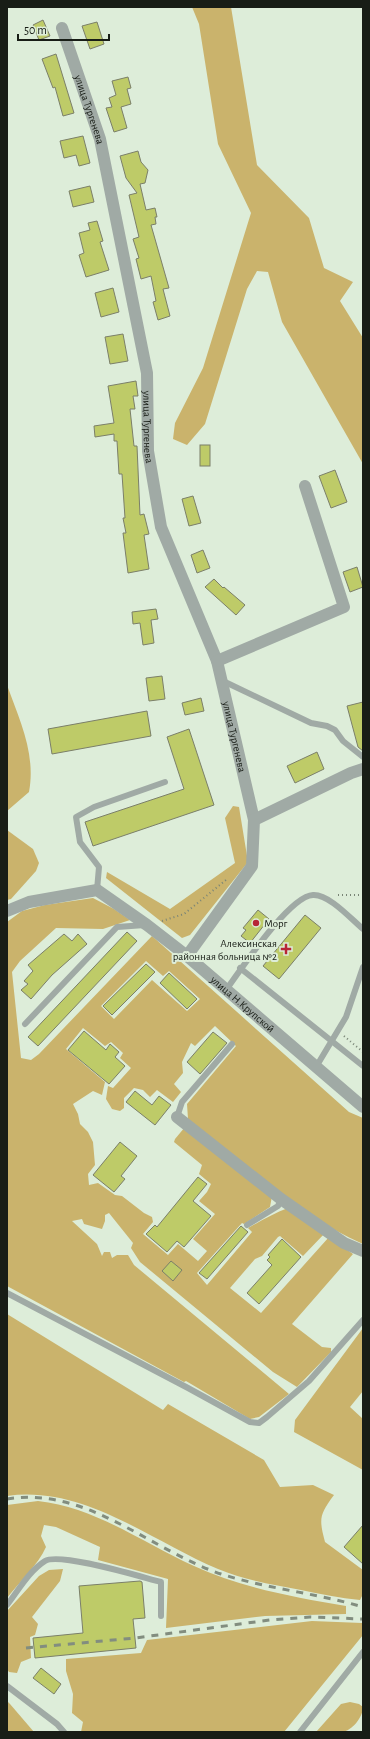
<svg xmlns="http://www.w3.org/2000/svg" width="370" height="1739" font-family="'Alegreya Sans',sans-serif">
<rect width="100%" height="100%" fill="#ddedd9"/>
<g fill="#cab36c" fill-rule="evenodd">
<polygon points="192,7 231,7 257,165 309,218 324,268 353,282 340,301 363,338 363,464 282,322 268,272 257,271 247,289 205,424 187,445 173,439 175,423 203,368 251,213 218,144 199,24"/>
<path d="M7,685C20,721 36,754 29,792L7,811Z"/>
<polygon points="233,806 239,807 248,862 190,935 182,938 106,878 107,872 170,909 235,863 225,818"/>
<polygon points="7,830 33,849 39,863 36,871 11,899 7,900"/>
<path d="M93,898L114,909L130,920L103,929L56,928L20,961L12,972L21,1058L31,1060L39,1054L152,936L349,1112L363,1118V1244C302,1218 240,1161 188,1119L187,1104L236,1046L215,1026L195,1046L191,1043L182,1062L183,1073L174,1084L181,1092L173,1102L157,1090L150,1097L143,1090L134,1088L124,1098V1108L120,1111L112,1109L106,1099L108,1086L113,1088L131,1068L120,1058L123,1053L111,1042L105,1046L83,1028L66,1049L105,1082L102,1095L93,1091L73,1104L78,1114L80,1124L88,1132L93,1142L95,1165L88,1174L89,1185L98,1183L115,1195L122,1196L144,1213L152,1217L153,1222L143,1234L168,1255L178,1244L198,1261L207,1251L193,1239L215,1214L199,1201L207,1192L211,1184L199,1174L202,1165L174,1142L175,1139L185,1127L272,1196L270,1207L244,1224L242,1223L197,1273L207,1285L252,1232L248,1228C261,1221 274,1213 288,1208L325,1233L303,1256L280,1236L278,1237L262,1256L255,1259L230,1288L261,1313L329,1237L353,1254L292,1324L322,1347L331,1348V1352L297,1387L273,1372L140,1262L131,1248L133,1243L109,1213L105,1215V1221L102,1229L84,1224L82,1219L72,1221L97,1244L102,1256L104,1252H110L112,1258L117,1255H128L134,1265L289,1394L259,1417L250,1419L186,1381L184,1382L7,1286V922L22,911L45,905ZM146,961L163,976L169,971L200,999L187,1011L152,980L114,1019L101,1006Z"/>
<path d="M7,1314L163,1410L168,1404L264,1460L280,1487L313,1485L334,1495C319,1515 319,1519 325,1542L363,1570V1594L360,1600C340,1598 320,1594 301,1590C273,1585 244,1580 218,1569C151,1541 84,1485 7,1496Z"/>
<polygon points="363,1328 363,1391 350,1407 363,1419 363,1470 294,1432 295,1420"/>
<path d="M38,1501C95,1507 143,1543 194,1566C242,1588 294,1597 346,1606V1614L265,1616L166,1628L168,1579L98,1560L100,1547L56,1527L44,1525L41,1536L46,1547C38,1565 20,1581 7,1598V1505Z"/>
<polygon points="63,1569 60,1581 32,1617 38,1624 35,1635 30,1637 31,1658 21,1662 17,1673 9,1672 7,1669 7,1611 39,1576 49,1570"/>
<polygon points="312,1621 362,1623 363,1635 284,1732 81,1732 83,1722 72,1713 73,1694 66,1671 66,1659 141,1653 147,1640"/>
<polygon points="7,1701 10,1704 34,1732 7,1732"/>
<path d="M350,1702L359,1704L363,1707C363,1717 352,1731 342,1732C333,1733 324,1732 316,1732L341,1704Z"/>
</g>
<g fill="#becb68" stroke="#7b7f69">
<polygon points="43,20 50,36 39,40 33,25"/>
<polygon points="97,22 104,44 90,49 82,26"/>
<polygon points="56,54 74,113 63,116 55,87 53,88 42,59"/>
<polygon points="128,77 131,88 127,89 131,104 121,107 127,128 114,132 106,108 112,107 109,98 116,95 112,81"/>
<polygon points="83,136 90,163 79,166 76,155 64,158 60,141"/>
<polygon points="138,151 141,162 148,170 145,183 140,184 146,210 155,208 157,217 155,217 156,224 151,225 169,288 163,289 170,316 158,320 153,302 156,301 151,276 141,279 136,259 139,258 133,239 139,237 129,195 137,193 126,178 120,156"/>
<polygon points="90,186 94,202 73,207 69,191"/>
<polygon points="97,221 103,241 100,242 109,270 86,277 79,255 84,253 79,233 90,230 88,223"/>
<polygon points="113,288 119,312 101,317 95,293"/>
<polygon points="123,334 128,361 110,364 105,337"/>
<polygon points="136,381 138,396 133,396 135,409 130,409 134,446 137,446 140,515 144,514 149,534 144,535 149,569 128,573 123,533 126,533 123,518 125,518 122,474 119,474 117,441 114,441 114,434 95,437 94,426 114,423 108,386"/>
<rect x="200" y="445" width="10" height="21"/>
<polygon points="335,470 347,502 331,508 319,476"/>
<polygon points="193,496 201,523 189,526 182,499"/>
<polygon points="203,550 210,568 197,573 191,555"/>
<polygon points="357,567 363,587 350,592 343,572"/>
<polygon points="214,579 223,588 224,587 245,605 236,615 205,587"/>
<polygon points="156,609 158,619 151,620 154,643 143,645 140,623 133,624 132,612"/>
<polygon points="162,676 165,699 149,701 146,678"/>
<polygon points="201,698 204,711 185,715 182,703"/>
<polygon points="363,702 363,751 358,747 347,706"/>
<polygon points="147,711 151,736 52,754 48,729"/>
<polygon points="189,729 214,805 93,846 85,822 184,789 167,737"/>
<polygon points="317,752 324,769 295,783 287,766"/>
<polygon points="258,910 269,919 250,943 241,936 246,930 243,928"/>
<polygon points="305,915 321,928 279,979 263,966"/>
<polygon points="127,932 137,941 38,1046 28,1037"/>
<polygon points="64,934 72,941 78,934 87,944 52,975 31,999 21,990 28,984 24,981 33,971 28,965"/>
<polygon points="146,964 155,972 112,1015 103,1006"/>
<polygon points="169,973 197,999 187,1009 160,983"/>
<polygon points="84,1031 106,1050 110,1044 119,1052 115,1057 125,1066 109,1084 68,1050"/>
<polygon points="213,1032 227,1043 200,1074 187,1062"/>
<polygon points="135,1091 152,1105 159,1096 171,1105 155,1125 126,1102"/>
<polygon points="120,1142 137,1156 121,1176 125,1179 114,1192 93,1175"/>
<polygon points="198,1177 207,1184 193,1201 211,1216 184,1247 177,1241 167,1252 146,1234 155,1225 157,1227"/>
<polygon points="241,1226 248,1232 207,1279 199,1273"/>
<polygon points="282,1239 301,1257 259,1304 247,1293 272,1265 267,1260 270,1257 268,1255"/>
<polygon points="171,1261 182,1270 173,1281 162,1271"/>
<polygon points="363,1525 363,1564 344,1547"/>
<polygon points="140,1581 142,1582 145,1618 133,1619 136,1648 35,1658 33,1638 83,1633 79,1586"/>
<polygon points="41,1668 61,1684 54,1694 33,1678"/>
</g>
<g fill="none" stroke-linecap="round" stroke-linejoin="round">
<g stroke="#798476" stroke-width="2" stroke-dasharray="1 3" stroke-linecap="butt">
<polyline points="338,895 363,895"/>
<polyline points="162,921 184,914 226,880"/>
<polyline points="344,1036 363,1052"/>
</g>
<g stroke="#a0aaa5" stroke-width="6">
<polyline points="223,681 311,723 327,726 335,730 343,741 363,757"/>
<polyline points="97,890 99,867 80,842 76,817 94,807 165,782"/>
<polyline points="240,968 363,1066"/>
<path d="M226,990C240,971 289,896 313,895C329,894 351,919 363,929"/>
<polyline points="25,1024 117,927 145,925"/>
<polyline points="316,1067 346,1017 363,967"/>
<polyline points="177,1117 182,1102 232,1044"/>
<polyline points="247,1225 278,1206 281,1199"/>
<polyline points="7,1293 188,1388 250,1422 259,1423 267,1417 309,1381 363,1320"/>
<path d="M7,1605C18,1591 29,1571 45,1561C60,1552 141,1577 161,1582V1616"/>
<polyline points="7,1686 57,1724 64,1732"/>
<polyline points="300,1732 363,1652"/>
</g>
<g stroke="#a0aaa5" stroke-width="12">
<path id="s1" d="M62,28L100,139L147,373L148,451L161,527L217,661L254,820"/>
<polyline points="217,661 344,607 305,486"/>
<path id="s2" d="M7,911L29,902L97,890L147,925L187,956L363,1107"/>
<polyline points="187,956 252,866 254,820 351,773 363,769"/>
<polyline points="177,1117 281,1199 344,1243 363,1251"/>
</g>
<g stroke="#828d7f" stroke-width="3" stroke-dasharray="7 7" stroke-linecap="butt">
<path d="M7,1499C87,1486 150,1550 221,1574C268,1589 316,1593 363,1607"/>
<polyline points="26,1648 135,1638 270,1620 310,1617 363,1619"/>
</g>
</g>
<g fill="#b72536" stroke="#ddedd9" stroke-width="1.5">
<circle cx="256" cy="923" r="4"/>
<path d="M284 943h4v4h4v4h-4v4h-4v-4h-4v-4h4z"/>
</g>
<g text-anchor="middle" stroke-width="4" stroke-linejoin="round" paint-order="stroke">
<g font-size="11" fill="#181d16" stroke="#ddedd9">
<text dy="4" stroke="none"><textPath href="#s1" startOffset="86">улица Тургенева</textPath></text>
<text dy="4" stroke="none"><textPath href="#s1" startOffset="410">улица Тургенева</textPath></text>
<text dy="4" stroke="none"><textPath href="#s1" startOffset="734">улица Тургенева</textPath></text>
<text dy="4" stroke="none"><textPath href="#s2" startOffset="278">улица Н.Крупской</textPath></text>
</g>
<g font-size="11" fill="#181d16" stroke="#ddedd9" text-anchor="start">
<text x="264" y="927">Морг</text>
<text x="277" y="947" text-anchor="end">Алексинская<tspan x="277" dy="13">районная больница №2</tspan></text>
</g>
</g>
<rect width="370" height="1739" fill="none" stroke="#181d16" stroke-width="16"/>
<path d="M18 34v6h91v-6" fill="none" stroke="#181d16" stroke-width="2"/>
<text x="24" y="34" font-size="12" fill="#181d16" stroke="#ddedd9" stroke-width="3" paint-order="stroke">50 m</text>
</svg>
